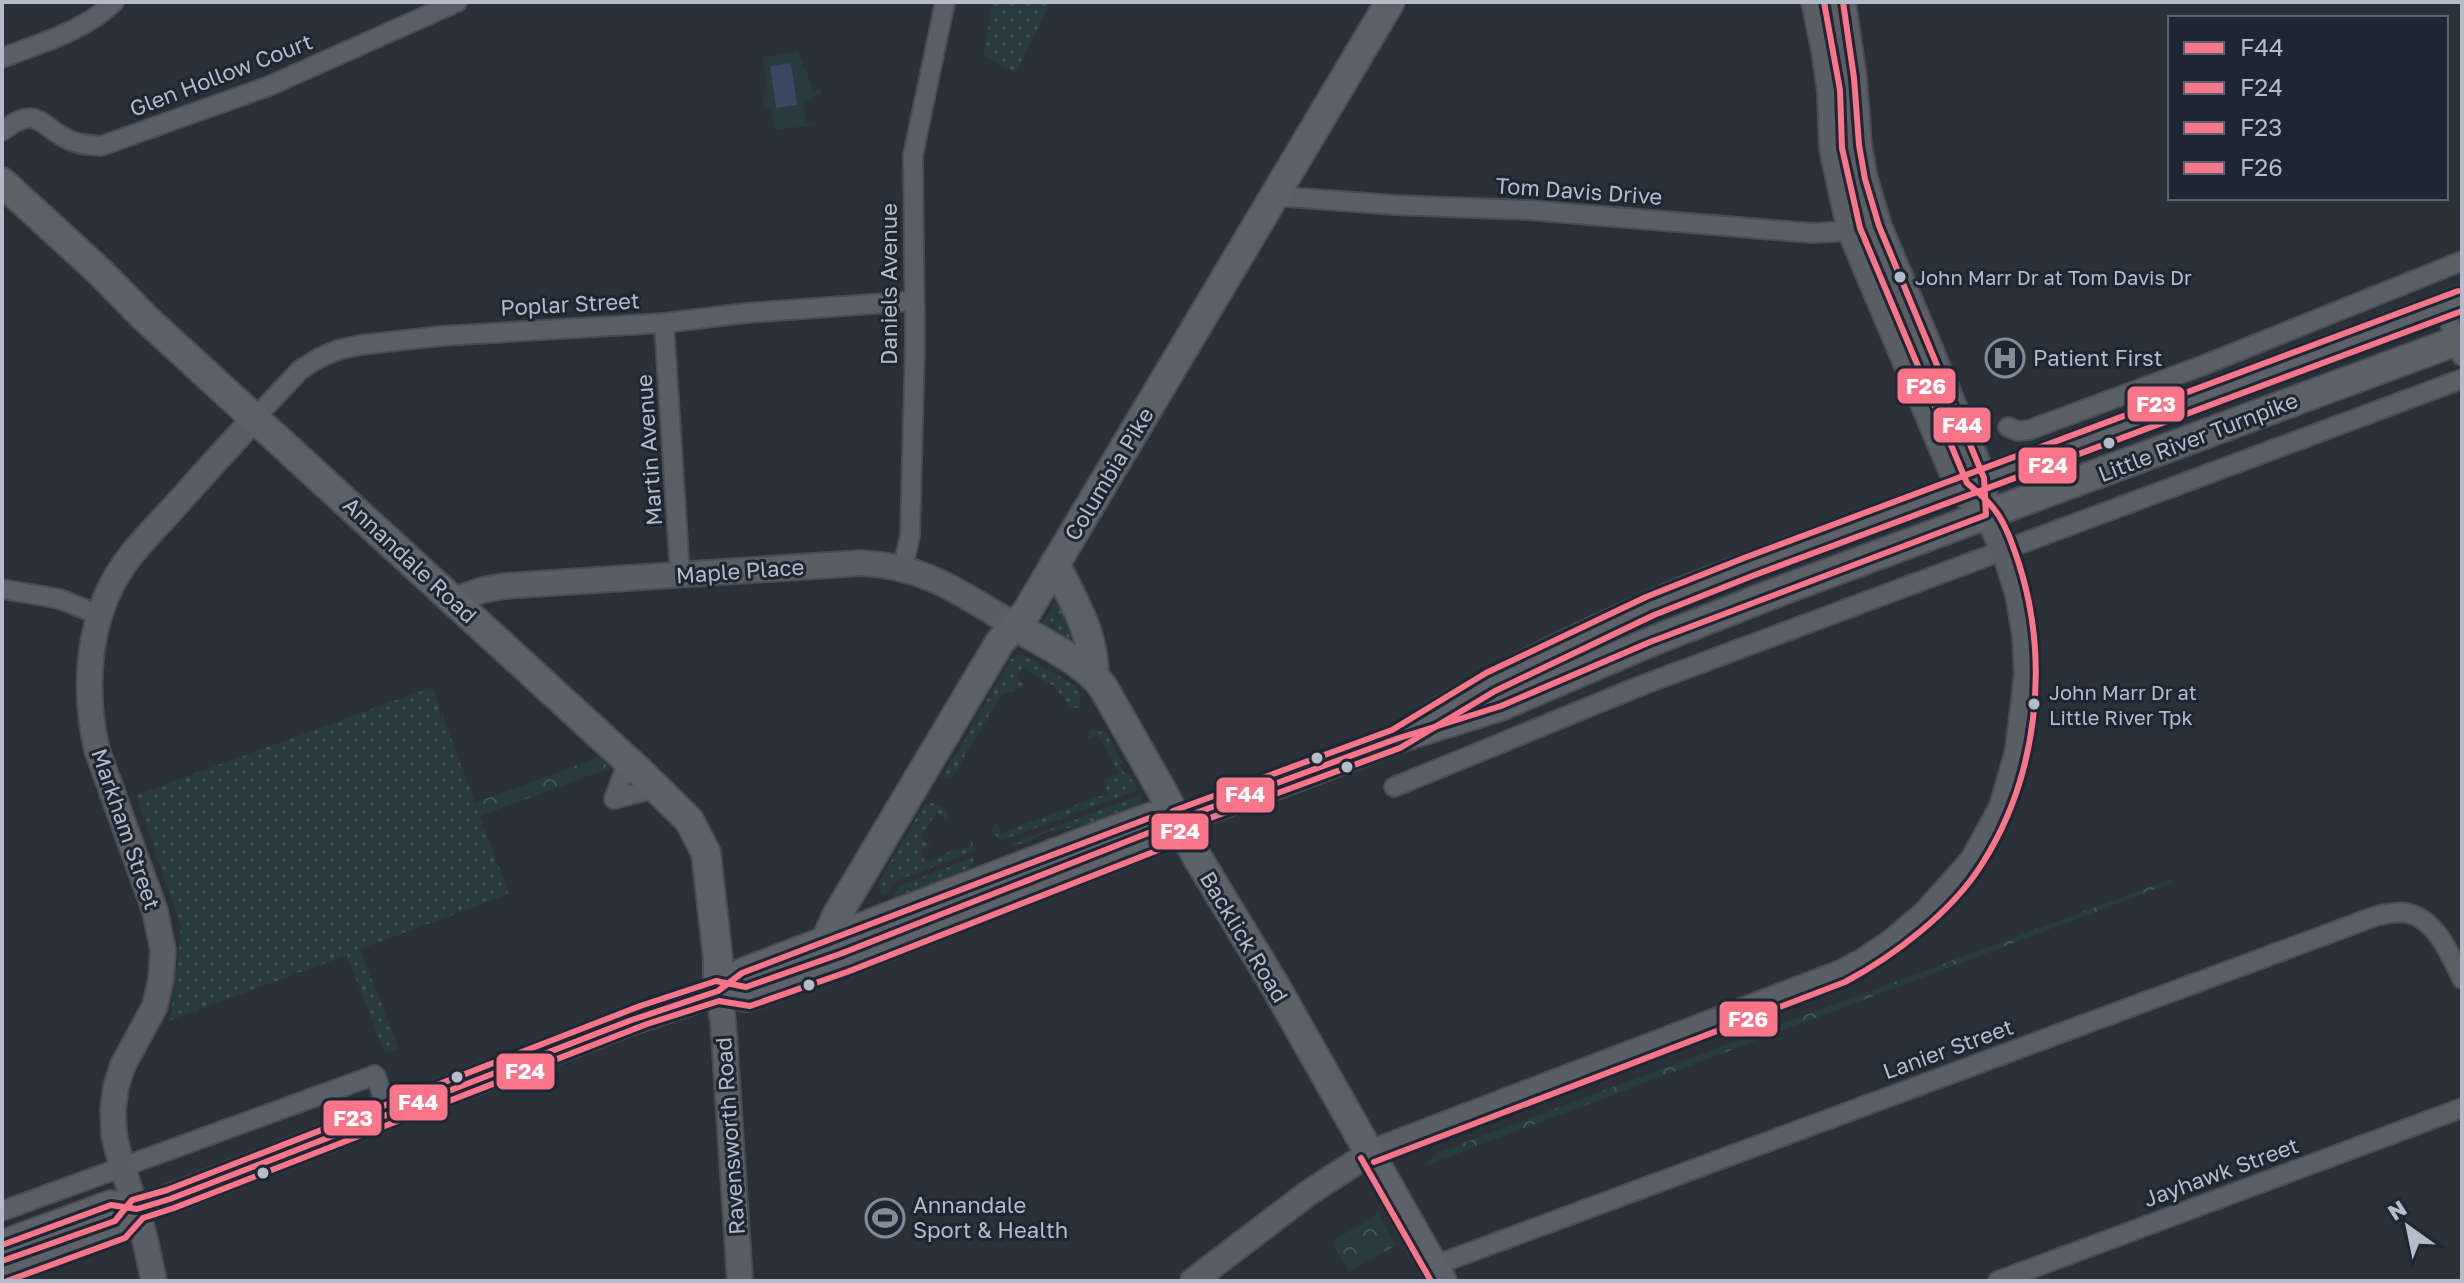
<svg xmlns="http://www.w3.org/2000/svg" width="2464" height="1283" font-family="'Golos Text',sans-serif">
<defs>
<pattern id="green-dots" width="8" height="8" patternUnits="userSpaceOnUse" patternTransform="scale(2)"><rect width="8" height="8" fill="#273a3e"/><path d="M2 2h.1M6 6h.1" fill="none" stroke="#445559" stroke-width="1.8" stroke-linecap="round"/></pattern>
<pattern id="forest-crowns" width="20" height="18" patternUnits="userSpaceOnUse" patternTransform="scale(2)"><rect width="20" height="18" fill="#273a3e"/><path d="M2 6a3 3 0 1 1 6 0M12 15a3 3 0 1 1 6 0" fill="none" stroke="#445559"/></pattern>
</defs>
<rect width="100%" height="100%" fill="#2a3038"/>
<g fill="url(#green-dots)">
<polygon points="993,2 1051,2 1015,73 983,55"/>
<polygon points="1061,592 1083,650 1040,626"/>
<path d="M1022,654L1074,685L1079,691L1081,700L1079,703L1081,706L1075,708L1069,706L1054,686L1022,668L1016,678L1026,686L1002,694L953,776L946,779L943,774C951,759 967,741 971,726L1011,659Z"/>
<polygon points="432,687 509,894 360,949 399,1049 385,1054 347,955 168,1021 171,1015 181,928 136,795"/>
<polygon points="1093,728 1096,731 1105,732 1123,763 1120,766 1125,774 1128,773 1138,790 1000,841 991,830 994,822 998,824 1001,833 1108,793 1104,780 1119,773 1098,735 1087,740 1088,733"/>
<path d="M1140,795L1142,800L1137,805L1139,809C1109,820 1078,826 1049,832C1035,835 1029,846 1008,845Z"/>
<polygon points="932,803 945,809 948,817 946,819 936,813 921,838 931,846 921,850 925,862 954,850 953,842 956,850 971,846 970,836 975,851 901,879 893,884 886,895 883,895 878,889 879,881 924,805"/>
<polygon points="974,857 972,865 964,874 894,901 893,896 900,886"/>
</g>
<g fill="url(#forest-crowns)">
<polygon points="599,757 610,768 480,816 475,803"/>
<polygon points="2171,879 2172,883 1422,1167 1439,1152"/>
<polygon points="1378,1213 1396,1245 1349,1272 1332,1242"/>
</g>
<polygon fill="#273a3e" points="798,51 814,91 821,88 821,95 809,97 809,100 803,101 806,123 820,121 810,126 774,130 771,107 764,107 762,96 768,94 762,57"/>
<polygon fill="#384963" points="791,63 797,105 776,108 770,66"/>
<g fill="none" stroke-linecap="round" stroke-linejoin="round">
<g stroke="#484c53" stroke-width="22">
<g id="street">
<path d="M2,58C41,43 84,31 114,2"/>
<path d="M2,131C38,104 38,125 69,140C79,145 90,145 101,146L269,86L457,2"/>
<polyline points="1274,196 1395,205 1528,210 1812,233 1850,231 1879,226"/>
<polyline points="2444,307 2462,356"/>
<polyline points="664,323 680,574"/>
<polyline points="255,418 300,370 319,358 338,350 360,345 441,336 664,323 746,313 914,301"/>
<polyline points="2008,427 2018,431 2029,430 2204,365 2462,261"/>
<polyline points="903,568 910,535 915,345 913,155 945,2"/>
<polyline points="2,589 60,599 99,615"/>
<polyline points="1394,787 1640,686 2462,379"/>
<polyline points="614,799 657,788"/>
<polyline points="614,799 628,761"/>
<polyline points="2,1211 375,1075 389,1112"/>
<path d="M1433,1266L2376,916C2386,914 2397,911 2407,913C2436,919 2451,956 2462,979"/>
<polyline points="1998,1281 2462,1108"/>
</g>
</g>
<g stroke="#484c53" stroke-width="28">
<g id="secondary">
<polyline points="1843,2 1854,78 1859,145 1865,179 1879,226 1984,478 1985,497"/>
<path d="M454,600L483,590L505,586L861,563C926,566 960,593 1014,625"/>
<polyline points="718,991 723,1020 740,1281"/>
<path d="M154,1281L144,1235L118,1152L114,1134L113,1110L116,1086L123,1065L155,1006L161,979L163,950L155,911L97,750C83,689 87,619 123,566C138,544 158,525 176,505C202,476 228,447 255,418"/>
<polyline points="1193,1281 1307,1194 1370,1153 1841,973 1865,960 1893,941 1925,914 1973,860 2002,807 2018,750 2027,674 2025,636 2018,594 2004,550 1986,515 1959,489 1850,231 1832,149 1830,91 1824,50 1814,2"/>
</g>
</g>
<g stroke="#484c55" stroke-width="32">
<g id="primary">
<polyline points="2,182 100,272 143,316 639,771 689,820 706,853 718,959 718,991"/>
<path d="M1055,563C1073,602 1094,632 1094,676"/>
<path d="M1014,625C1044,644 1081,659 1103,687L1161,789L1197,857L1274,984L1442,1281"/>
<path d="M1433,716C1515,666 1604,625 1692,588L2462,300"/>
<polyline points="825,943 836,917 1000,642 1026,613 1390,2"/>
<polyline points="718,991 747,997 843,963 1162,838 1177,820"/>
<polyline points="2,1245 111,1205 137,1209 170,1199 629,1021 718,991 742,973 1105,834 1152,817 1177,820 1289,780 1396,739 1501,706 1650,642 1780,591 2462,339"/>
<polyline points="2,1272 121,1229 137,1209"/>
</g>
</g>
<use href="#street" stroke="#5a5e66" stroke-width="18"/>
<use href="#secondary" stroke="#595d64" stroke-width="24"/>
<use href="#primary" stroke="#5c6168" stroke-width="28"/>
<g stroke="#1d2633" stroke-width="12">
<polyline id="bus-1" points="2,1245 111,1205 137,1209 170,1199 629,1021 718,991 742,973 1152,817 1177,820 1396,739 1501,706 1650,642 1986,515 1984,478 1879,226 1865,179 1859,145 1854,78 1843,2"/>
</g>
<g stroke="#1d2633" stroke-width="12">
<polyline id="bus-2" points="7,1281 125,1238 143,1218 174,1208 647,1024 719,1001 750,1006 847,972 1166,847 1183,828 1400,748 1495,691 1654,615 1752,576 2462,311"/>
</g>
<g stroke="#1d2633" stroke-width="12">
<polyline id="bus-3" points="2,1261 115,1221 132,1200 167,1190 640,1006 716,981 746,987 840,954 1156,830 1173,811 1392,730 1486,673 1646,597 1744,558 2458,291"/>
</g>
<g stroke="#1d2633" stroke-width="12">
<g id="bus-4">
<polyline points="1361,1158 1431,1281"/>
<path d="M1374,1162L1845,982C1894,956 1952,912 1982,864C2038,776 2050,662 2019,564C2013,546 2006,524 1994,509C1987,499 1976,491 1967,483L1860,228L1842,148L1840,90L1824,2"/>
</g>
</g>
<use href="#bus-1" stroke="#fa758a" stroke-width="6"/>
<use href="#bus-2" stroke="#fa758a" stroke-width="6"/>
<use href="#bus-3" stroke="#fa758a" stroke-width="6"/>
<use href="#bus-4" stroke="#fa758a" stroke-width="6"/>
</g>
<defs>
<g id="hospital-ring" transform="scale(2)"><circle r="9.5" fill="#1d2633" stroke="#848b96" stroke-width="1.5"/><path d="M-5-5h3v3.5h4V-5h3V5h-3V1.5h-4V5h-3Z" fill="#848b96"/></g>
<g id="stadium-ring" transform="scale(2)"><circle r="9.5" fill="#1d2633" stroke="#848b96" stroke-width="1.5"/><path d="M0-5a6.5 5 0 1 0 0 10a6.5 5 0 1 0 0-10ZM-3.5-1.8h7v3.6h-7Z" fill="#848b96"/></g>
</defs>
<g fill-rule="evenodd">
<use href="#hospital-ring" x="2005" y="358"/>
<use href="#stadium-ring" x="885" y="1218"/>
</g>
<g fill="#b4bcc9" stroke="#1d2633" stroke-width="3">
<circle cx="1900" cy="277" r="7"/>
<circle cx="2109" cy="443" r="7"/>
<circle cx="2034" cy="704" r="7"/>
<circle cx="1317" cy="758" r="7"/>
<circle cx="1347" cy="767" r="7"/>
<circle cx="809" cy="985" r="7"/>
<circle cx="457" cy="1077" r="7"/>
<circle cx="263" cy="1173" r="7"/>
</g>
<g text-anchor="middle" stroke-width="6" stroke-linejoin="round" paint-order="stroke">
<g font-size="20" fill="#b4bcc9" stroke="#1d2633" text-anchor="start">
<text x="1915" y="285">John Marr Dr at Tom Davis Dr</text>
<text x="2049" y="700">John Marr Dr at<tspan x="2049" dy="25">Little River Tpk</tspan></text>
</g>
<g font-size="22" fill="#b4bcc9" stroke="#1d2633">
<text transform="translate(221 75) rotate(-21)" y="8">Glen Hollow Court</text>
<text transform="translate(1579 191) rotate(4)" y="8">Tom Davis Drive</text>
<text transform="translate(889 284) rotate(-90)" y="8">Daniels Avenue</text>
<text transform="translate(570 304) rotate(-3)" y="8">Poplar Street</text>
<text transform="translate(2198 437) rotate(-21)" y="8">Little River Turnpike</text>
<text transform="translate(649 450) rotate(-94)" y="8">Martin Avenue</text>
<text transform="translate(1109 474) rotate(-59)" y="8">Columbia Pike</text>
<text transform="translate(410 560) rotate(43)" y="8">Annandale Road</text>
<text transform="translate(740 571) rotate(-4)" y="8">Maple Place</text>
<text transform="translate(126 829) rotate(71)" y="8">Markham Street</text>
<text transform="translate(1244 937) rotate(59)" y="8">Backlick Road</text>
<text transform="translate(1948 1049) rotate(-20)" y="8">Lanier Street</text>
<text transform="translate(730 1136) rotate(-94)" y="8">Ravensworth Road</text>
<text transform="translate(2221 1172) rotate(-20)" y="8">Jayhawk Street</text>
</g>
<g font-size="22" fill="#b4bcc9" stroke="#1d2633" text-anchor="start">
<text x="2033" y="366">Patient First</text>
<text x="913" y="1213">Annandale<tspan x="913" dy="25">Sport &amp; Health</tspan></text>
</g>
</g>
<g stroke="#1d2633" stroke-width="3">
<rect x="1896" y="367" width="61" height="38" rx="8" fill="#fa758a"/>
<rect x="2126" y="385" width="60" height="38" rx="8" fill="#fa758a"/>
<rect x="1932" y="406" width="60" height="38" rx="8" fill="#fa758a"/>
<rect x="2017" y="446" width="61" height="39" rx="8" fill="#fa758a"/>
<rect x="1215" y="776" width="61" height="38" rx="8" fill="#fa758a"/>
<rect x="1150" y="812" width="60" height="39" rx="8" fill="#fa758a"/>
<rect x="1718" y="1000" width="61" height="38" rx="8" fill="#fa758a"/>
<rect x="495" y="1052" width="61" height="39" rx="8" fill="#fa758a"/>
<rect x="388" y="1083" width="61" height="39" rx="8" fill="#fa758a"/>
<rect x="322" y="1099" width="61" height="38" rx="8" fill="#fa758a"/>
</g>
<g font-size="22" text-anchor="middle" font-weight="bold" fill="#fff">
<text x="1926" y="394">F26</text>
<text x="2156" y="412">F23</text>
<text x="1962" y="433">F44</text>
<text x="2048" y="473">F24</text>
<text x="1245" y="802">F44</text>
<text x="1180" y="839">F24</text>
<text x="1748" y="1027">F26</text>
<text x="525" y="1079">F24</text>
<text x="418" y="1110">F44</text>
<text x="353" y="1126">F23</text>
</g>
<rect width="2464" height="1283" fill="none" stroke="#b4bcc9" stroke-width="8"/>
<rect x="2168" y="16" width="280" height="184" fill="#1d2633" stroke="#59626f" stroke-width="2"/>
<rect x="2184" y="42" width="40" height="12" fill="#fa758a" stroke="#59626f" stroke-width="2"/>
<text x="2240" y="56" font-size="24" fill="#b4bcc9">F44</text>
<rect x="2184" y="82" width="40" height="12" fill="#fa758a" stroke="#59626f" stroke-width="2"/>
<text x="2240" y="96" font-size="24" fill="#b4bcc9">F24</text>
<rect x="2184" y="122" width="40" height="12" fill="#fa758a" stroke="#59626f" stroke-width="2"/>
<text x="2240" y="136" font-size="24" fill="#b4bcc9">F23</text>
<rect x="2184" y="162" width="40" height="12" fill="#fa758a" stroke="#59626f" stroke-width="2"/>
<text x="2240" y="176" font-size="24" fill="#b4bcc9">F26</text>
<g transform="translate(2408 1227) rotate(327)" stroke="#1d2633" stroke-width="6" paint-order="stroke">
<path d="M0-6L14 30L0 20L-14 30Z" fill="#b4bcc9"/>
<text y="-12" font-size="22" font-weight="bold" text-anchor="middle" fill="#b4bcc9">N</text>
</g>
</svg>
